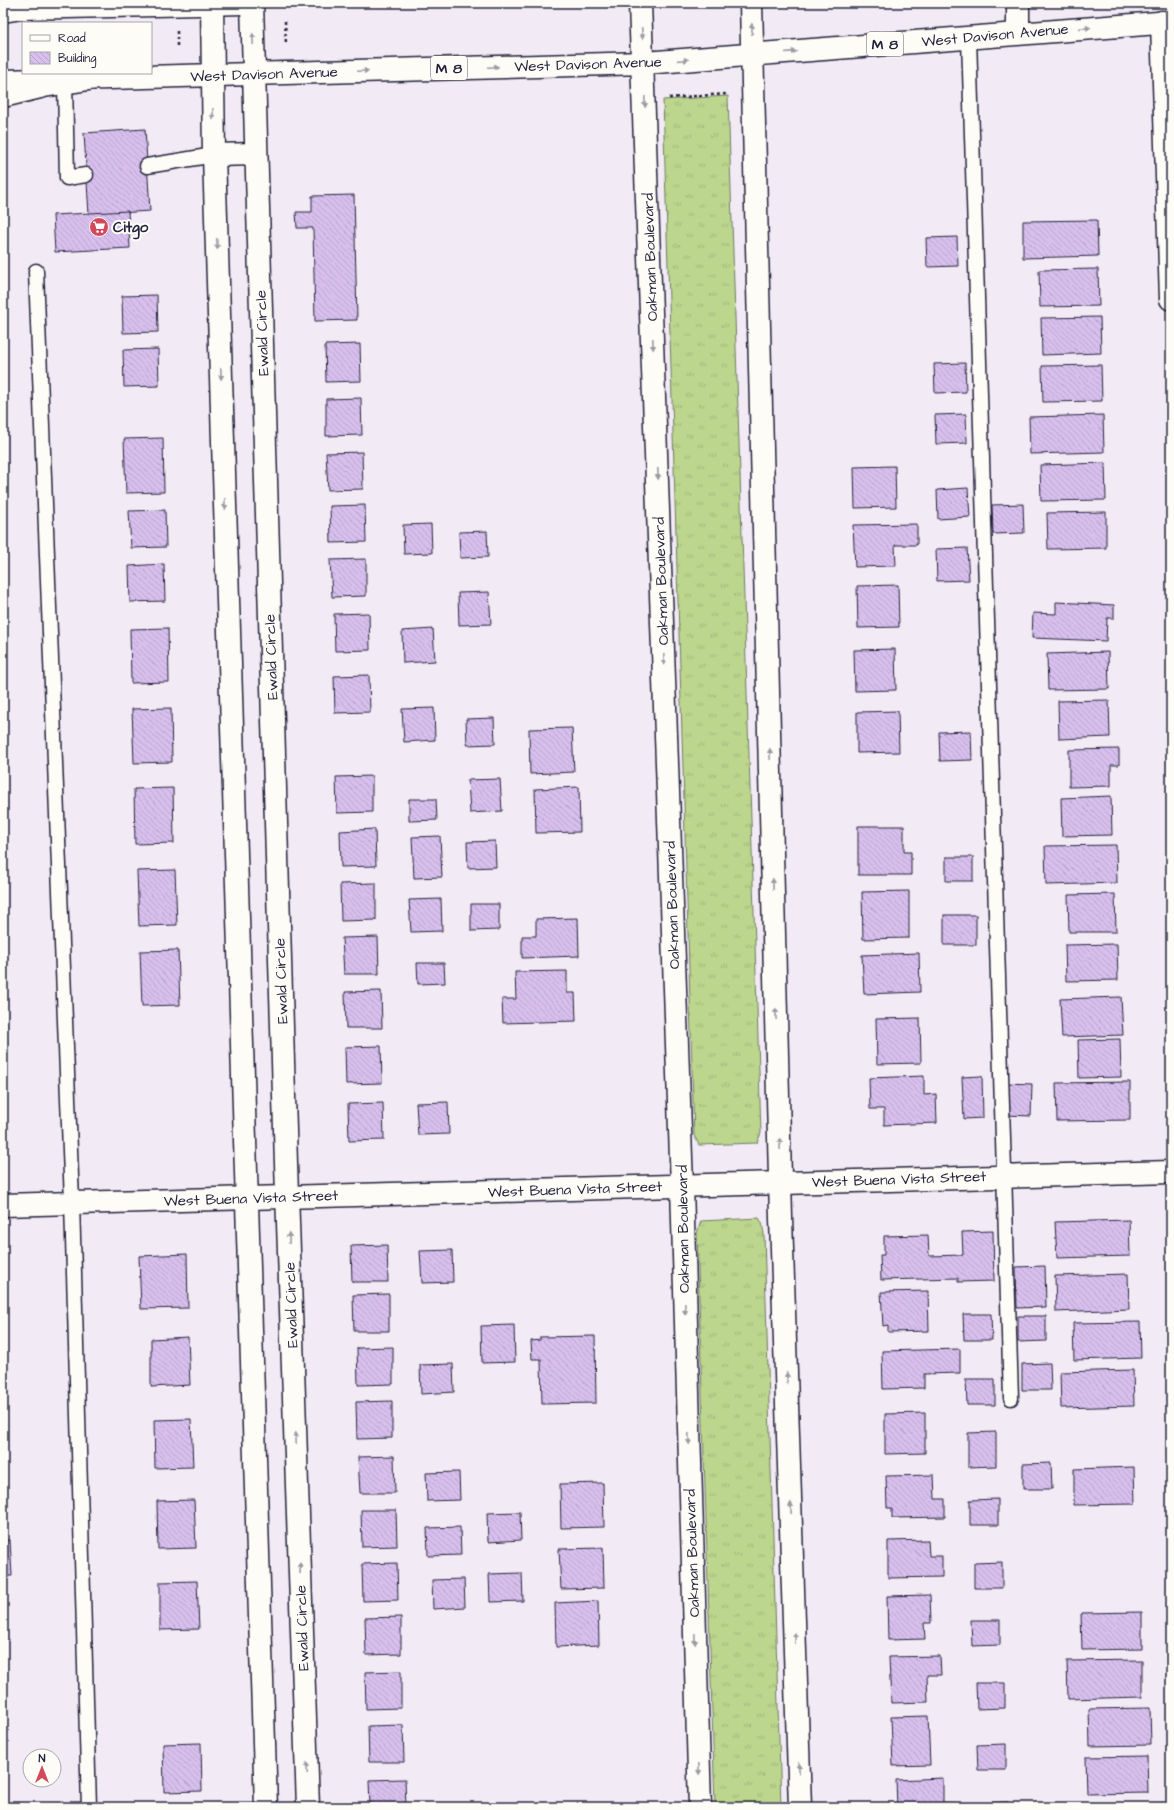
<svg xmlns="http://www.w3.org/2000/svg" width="1174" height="1810" font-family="'Architects Daughter',sans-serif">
<defs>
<pattern id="grass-tufts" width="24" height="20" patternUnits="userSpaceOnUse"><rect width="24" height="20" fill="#bcd68d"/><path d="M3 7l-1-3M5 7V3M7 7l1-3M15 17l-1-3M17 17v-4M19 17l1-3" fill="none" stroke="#a1b77b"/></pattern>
<pattern id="building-back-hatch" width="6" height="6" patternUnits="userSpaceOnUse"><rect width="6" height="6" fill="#d8bfee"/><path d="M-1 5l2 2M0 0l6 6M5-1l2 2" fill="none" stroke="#b9a4cd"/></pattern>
</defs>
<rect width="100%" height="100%" fill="#f2eaf4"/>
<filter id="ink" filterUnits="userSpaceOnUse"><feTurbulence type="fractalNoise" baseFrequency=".025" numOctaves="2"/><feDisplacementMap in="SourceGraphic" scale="8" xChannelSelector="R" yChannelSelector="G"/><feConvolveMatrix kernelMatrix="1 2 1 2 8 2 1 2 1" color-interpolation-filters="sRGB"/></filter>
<g filter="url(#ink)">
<g fill="url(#grass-tufts)" stroke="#6f7c64">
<polygon points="728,96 761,1133 757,1143 699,1145 694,1135 663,100"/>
<polygon points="759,1218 762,1223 764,1234 781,1807 715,1807 697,1233 701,1221"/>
</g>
<g fill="url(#building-back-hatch)" stroke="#22223b">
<polygon points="145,129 150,211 89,215 84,133"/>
<polygon points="354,195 357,320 315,321 313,228 297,228 296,212 312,212 312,196"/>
<polygon points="128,211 130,248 55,252 53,215"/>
<polygon points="1097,220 1098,256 1023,258 1023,221"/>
<polygon points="957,237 958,266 927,267 926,238"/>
<polygon points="1098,269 1099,306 1040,307 1039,270"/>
<polygon points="157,295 158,332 123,333 122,296"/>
<polygon points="1100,317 1101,353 1042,355 1041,318"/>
<polygon points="360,344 361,381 326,382 325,345"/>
<polygon points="158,349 159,386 124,387 123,350"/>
<polygon points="965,363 966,392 935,393 934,364"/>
<polygon points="1101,365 1102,401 1043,402 1042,366"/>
<polygon points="361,398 362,435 326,436 326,399"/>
<polygon points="966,414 967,443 936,444 935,415"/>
<polygon points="1103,415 1104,452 1030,454 1029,417"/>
<polygon points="163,438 164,492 126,493 124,439"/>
<polygon points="362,452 363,489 328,490 326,453"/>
<polygon points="1105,463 1106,500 1041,501 1040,465"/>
<polygon points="895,466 896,507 855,508 854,467"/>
<polygon points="968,488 970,517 938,519 937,490"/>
<polygon points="1023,504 1024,533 993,534 992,505"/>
<polygon points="365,505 366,542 331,543 330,506"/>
<polygon points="165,510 166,547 131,548 129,511"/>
<polygon points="1106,512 1106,548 1048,549 1047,513"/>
<polygon points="431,524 432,553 404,554 403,525"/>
<polygon points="917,524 917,545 895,545 896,566 855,567 853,525"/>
<polygon points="487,531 488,557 460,558 459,532"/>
<polygon points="967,548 969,580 937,581 936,549"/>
<polygon points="366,559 366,596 332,597 330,560"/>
<polygon points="164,564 165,601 130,602 129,566"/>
<polygon points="898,585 899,627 858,628 857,586"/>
<polygon points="489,592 491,624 459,625 458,593"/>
<polygon points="1056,602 1114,605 1114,618 1107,618 1106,641 1032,638 1033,613 1056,614"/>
<polygon points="369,613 370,650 335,651 334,614"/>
<polygon points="168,628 169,682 131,683 130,629"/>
<polygon points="433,629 435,661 403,663 402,631"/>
<polygon points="895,649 896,690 855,691 854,650"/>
<polygon points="1108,652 1109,689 1048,690 1047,654"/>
<polygon points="369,675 370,712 335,713 334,676"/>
<polygon points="1109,700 1110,737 1059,739 1058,701"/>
<polygon points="171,708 172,762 134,763 132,709"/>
<polygon points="434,708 435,740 404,742 402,709"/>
<polygon points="898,711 899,752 857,753 857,712"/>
<polygon points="494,718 495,744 467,745 466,719"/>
<polygon points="572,728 574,772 530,774 529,729"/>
<polygon points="971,731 972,760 940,761 939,732"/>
<polygon points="1119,749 1119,765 1111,765 1111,786 1069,787 1069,750"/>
<polygon points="372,776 372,812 337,813 336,777"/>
<polygon points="500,779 502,811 470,813 468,780"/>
<polygon points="579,787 580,832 536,833 535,789"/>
<polygon points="173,788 174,843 135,844 134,789"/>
<polygon points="1111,796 1112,835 1062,836 1061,798"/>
<polygon points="409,799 436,799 437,820 409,821"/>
<polygon points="858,826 904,826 904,852 911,852 911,875 858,875"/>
<polygon points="375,829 376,866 341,867 340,831"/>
<polygon points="440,836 442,877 414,878 412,837"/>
<polygon points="495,841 496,867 468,868 467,842"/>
<polygon points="1116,845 1117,883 1046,885 1045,846"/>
<rect x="946" y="857" width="27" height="24"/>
<polygon points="175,870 177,925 139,926 137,871"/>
<polygon points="376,883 376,920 341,921 340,884"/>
<polygon points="909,891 909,938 863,939 862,892"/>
<polygon points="1115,894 1116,932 1069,932 1068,895"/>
<polygon points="441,899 442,931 411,932 409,900"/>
<polygon points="471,904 499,904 499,930 471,931"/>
<rect x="944" y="915" width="32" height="30"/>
<polygon points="578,918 579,956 522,958 522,936 536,936 536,919"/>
<polygon points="378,937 379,974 344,974 342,938"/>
<polygon points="1117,944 1118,980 1066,981 1065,945"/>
<polygon points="178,950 180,1005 142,1006 140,951"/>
<polygon points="919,953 920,992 864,994 862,955"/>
<polygon points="417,963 444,963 445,983 418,984"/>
<polygon points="567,971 567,993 575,993 576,1021 503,1023 502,999 516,999 515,972"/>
<polygon points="381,991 382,1028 346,1028 345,992"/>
<polygon points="1121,997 1123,1035 1062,1037 1060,999"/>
<polygon points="920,1018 921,1063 877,1064 876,1019"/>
<polygon points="3,1023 6,1023 7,1047 3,1047"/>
<polygon points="1120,1039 1121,1077 1079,1078 1078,1040"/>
<polygon points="381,1046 382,1083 346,1084 345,1047"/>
<polygon points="924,1076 924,1095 936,1094 937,1123 884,1125 884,1109 870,1109 869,1078"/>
<polygon points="982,1076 983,1118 964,1119 962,1077"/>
<polygon points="1130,1082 1130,1120 1057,1121 1056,1083"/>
<polygon points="1006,1083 1032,1084 1031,1116 1006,1115"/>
<polygon points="448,1102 449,1134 418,1135 416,1103"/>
<polygon points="383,1103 384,1140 349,1141 348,1104"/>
<polygon points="1129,1220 1130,1256 1057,1258 1055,1222"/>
<polygon points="993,1231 994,1281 958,1282 958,1278 881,1280 880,1255 884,1255 884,1236 928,1235 929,1256 963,1255 962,1232"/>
<polygon points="387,1245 388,1282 352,1282 351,1246"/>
<polygon points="452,1250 453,1282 422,1283 420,1251"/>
<polygon points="187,1254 188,1308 141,1309 139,1256"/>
<polygon points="1045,1266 1046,1307 1017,1308 1016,1267"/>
<polygon points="1128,1274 1129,1309 1056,1312 1055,1276"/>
<polygon points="928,1291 929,1331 888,1332 888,1325 883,1326 881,1292"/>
<polygon points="389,1294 389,1331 354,1331 353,1295"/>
<polygon points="963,1314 991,1314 992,1340 964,1340"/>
<polygon points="1018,1316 1046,1316 1046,1341 1018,1342"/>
<polygon points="1140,1322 1141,1358 1074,1360 1073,1323"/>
<polygon points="514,1325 515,1362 482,1363 481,1326"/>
<polygon points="595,1336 596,1403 542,1404 541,1359 532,1359 531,1341 540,1340 540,1337"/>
<polygon points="188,1337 190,1385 151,1387 151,1339"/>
<polygon points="393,1347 393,1384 358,1385 357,1348"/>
<polygon points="960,1349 960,1373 924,1374 924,1388 883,1389 882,1351"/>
<polygon points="1050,1363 1051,1390 1022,1390 1022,1364"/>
<polygon points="453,1364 454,1392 421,1394 420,1365"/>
<polygon points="1133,1370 1134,1406 1061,1408 1060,1372"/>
<polygon points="966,1379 995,1379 995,1405 967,1405"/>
<polygon points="392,1401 392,1438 357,1439 356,1402"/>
<polygon points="925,1413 925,1453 885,1454 885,1414"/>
<polygon points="191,1419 193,1467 155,1468 154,1420"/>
<polygon points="996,1432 996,1466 968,1467 968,1433"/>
<polygon points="394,1456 395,1493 360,1493 358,1457"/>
<polygon points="1051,1463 1052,1489 1023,1489 1023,1464"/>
<polygon points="1134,1467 1135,1504 1074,1505 1074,1469"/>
<polygon points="459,1472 460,1500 427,1501 426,1473"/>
<polygon points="934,1475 935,1499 945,1499 945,1517 892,1518 892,1508 887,1508 886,1476"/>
<polygon points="603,1483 604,1527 561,1528 560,1484"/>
<polygon points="998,1499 998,1525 970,1525 970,1500"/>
<polygon points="194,1500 196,1548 158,1549 157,1501"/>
<polygon points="361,1510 396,1510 397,1546 362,1547"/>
<polygon points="520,1512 521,1540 488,1542 487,1513"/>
<polygon points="460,1527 461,1555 428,1556 427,1528"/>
<polygon points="3,1540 10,1540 12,1576 3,1576"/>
<polygon points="928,1540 929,1556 942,1556 942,1577 888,1578 888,1541"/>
<polygon points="603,1548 604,1588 561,1589 559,1549"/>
<polygon points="1002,1562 1002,1588 974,1588 974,1563"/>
<polygon points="397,1563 398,1600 363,1601 362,1564"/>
<polygon points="522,1573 523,1601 490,1602 489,1574"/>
<polygon points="464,1579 465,1607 433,1609 432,1580"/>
<polygon points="197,1581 199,1629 160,1630 160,1582"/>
<polygon points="930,1595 931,1623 924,1623 925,1639 888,1640 887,1596"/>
<polygon points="598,1601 599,1645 556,1647 555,1603"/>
<polygon points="1142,1612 1142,1649 1082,1650 1081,1613"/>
<polygon points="401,1617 401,1654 366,1655 365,1618"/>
<polygon points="971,1620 1000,1620 1000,1645 972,1646"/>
<polygon points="940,1656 941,1675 927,1675 928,1702 891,1703 889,1657"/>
<polygon points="1142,1660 1142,1697 1068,1699 1067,1661"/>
<polygon points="401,1671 401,1708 366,1709 365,1672"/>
<polygon points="976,1683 1005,1683 1005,1708 977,1709"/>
<polygon points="1150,1708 1151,1745 1090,1746 1089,1709"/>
<polygon points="928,1716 930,1765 893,1766 891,1717"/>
<polygon points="403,1725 404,1762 369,1762 368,1726"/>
<polygon points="201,1743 202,1791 164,1792 163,1744"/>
<polygon points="1006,1744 1006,1770 978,1770 977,1745"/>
<polygon points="1147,1756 1148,1793 1087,1794 1086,1757"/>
<polygon points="943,1778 943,1803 954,1803 954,1807 897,1807 896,1780"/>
<polygon points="405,1779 406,1807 370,1807 369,1780"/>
<polygon points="1008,1802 1008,1807 979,1807 979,1803"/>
</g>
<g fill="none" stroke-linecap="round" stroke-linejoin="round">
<g stroke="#22223b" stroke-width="17">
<g id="service">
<polyline points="969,38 1011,1398"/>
<polyline points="65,82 67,178 86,175"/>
<polyline points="147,166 214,155"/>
<polyline points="36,271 72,1202 89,1807"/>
</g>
</g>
<g stroke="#22223b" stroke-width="25">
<g id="minor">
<polyline points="212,3 214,155 266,1807"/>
<polyline points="252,3 286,1164 308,1807"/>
<polyline points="1162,22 1171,299"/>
<polyline points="214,155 256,154"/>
<polyline points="3,1205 1171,1172"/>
</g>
</g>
<g stroke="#22223b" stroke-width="25">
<g id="tertiary">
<polyline points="640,3 682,1186 700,1807"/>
<polyline points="751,3 781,1218 800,1807"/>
</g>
</g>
<g stroke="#22223b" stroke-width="25">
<g id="trunk">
<polyline points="1018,3 1018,33"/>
<polyline points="22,8 244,3"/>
<polyline points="3,81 644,63 1171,22"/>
</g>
</g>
<g stroke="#22223b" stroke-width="25">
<g id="motorway">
<polyline points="3,11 22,8"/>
<polyline points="3,96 44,86 95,78"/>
</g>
</g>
<g stroke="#22223b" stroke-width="2.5" stroke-dasharray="3 3" stroke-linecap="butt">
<polyline points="285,21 286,44"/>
<polyline points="177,31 177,46"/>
<polyline points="669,98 726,94"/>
</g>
<use href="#service" stroke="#fdfcf7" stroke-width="14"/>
<use href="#minor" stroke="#fdfcf7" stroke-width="22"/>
<use href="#tertiary" stroke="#fdfcf7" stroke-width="22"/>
<use href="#trunk" stroke="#fdfcf7" stroke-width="22"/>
<use href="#motorway" stroke="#fdfcf7" stroke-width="22"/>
</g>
<defs><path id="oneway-solid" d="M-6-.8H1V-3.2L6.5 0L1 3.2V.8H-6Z"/></defs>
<g fill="#9a9aa2">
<use href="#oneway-solid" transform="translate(1085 28) rotate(-4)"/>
<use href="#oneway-solid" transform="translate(752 29) rotate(-91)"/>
<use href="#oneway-solid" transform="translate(642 33) rotate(87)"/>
<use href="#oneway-solid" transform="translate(253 39) rotate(-92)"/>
<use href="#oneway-solid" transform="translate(791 52) rotate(-5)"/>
<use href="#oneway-solid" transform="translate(683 60) rotate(-4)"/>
<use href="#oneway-solid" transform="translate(493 67) rotate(-2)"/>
<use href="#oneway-solid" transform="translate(363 71) rotate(-2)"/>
<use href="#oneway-solid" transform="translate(645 102) rotate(88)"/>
<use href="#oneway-solid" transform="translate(213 114) rotate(89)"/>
<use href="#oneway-solid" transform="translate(217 244) rotate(88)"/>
<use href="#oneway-solid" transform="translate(653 344) rotate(88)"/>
<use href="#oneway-solid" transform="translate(221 374) rotate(88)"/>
<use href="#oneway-solid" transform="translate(658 474) rotate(88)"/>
<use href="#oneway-solid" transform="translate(225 504) rotate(88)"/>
<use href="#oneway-solid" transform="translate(664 660) rotate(88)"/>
<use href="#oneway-solid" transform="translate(770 754) rotate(-91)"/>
<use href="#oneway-solid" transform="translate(773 884) rotate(-91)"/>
<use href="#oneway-solid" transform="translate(776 1014) rotate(-91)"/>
<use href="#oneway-solid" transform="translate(780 1144) rotate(-91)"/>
<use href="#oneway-solid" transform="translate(289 1238) rotate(-92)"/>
<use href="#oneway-solid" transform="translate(685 1309) rotate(88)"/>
<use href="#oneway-solid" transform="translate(787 1378) rotate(-92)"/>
<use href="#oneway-solid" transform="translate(296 1438) rotate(-92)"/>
<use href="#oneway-solid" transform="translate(689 1439) rotate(88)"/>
<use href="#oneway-solid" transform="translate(791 1508) rotate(-92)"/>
<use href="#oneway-solid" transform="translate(300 1568) rotate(-92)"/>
<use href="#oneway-solid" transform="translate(795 1638) rotate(-92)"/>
<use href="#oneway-solid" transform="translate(695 1639) rotate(88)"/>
<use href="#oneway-solid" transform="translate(307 1768) rotate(-92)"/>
<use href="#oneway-solid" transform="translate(799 1768) rotate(-92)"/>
<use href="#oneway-solid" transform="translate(699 1769) rotate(88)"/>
</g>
</g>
<defs>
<g id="supermarket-disc" transform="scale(1)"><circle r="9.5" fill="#d1495b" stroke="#fdfcf7"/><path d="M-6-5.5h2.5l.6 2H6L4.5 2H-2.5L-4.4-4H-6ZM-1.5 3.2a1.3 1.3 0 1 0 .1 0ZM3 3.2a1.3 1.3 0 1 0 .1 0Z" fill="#fff"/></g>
</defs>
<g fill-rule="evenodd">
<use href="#supermarket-disc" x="99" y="227"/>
</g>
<g text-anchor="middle" stroke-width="4" stroke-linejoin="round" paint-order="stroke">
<g fill="#fdfcf7" stroke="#646373" stroke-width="1">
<rect x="867" y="32" width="36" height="24" rx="3"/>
<rect x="431" y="56" width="36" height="24" rx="3"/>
</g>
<g font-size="14" font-weight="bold" fill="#22223b">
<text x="885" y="49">M 8</text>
<text x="449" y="73">M 8</text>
</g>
<g font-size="15" fill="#22223b" stroke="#fdfcf7">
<text transform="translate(995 35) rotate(-5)" y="5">West Davison Avenue</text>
<text transform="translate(588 64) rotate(-2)" y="5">West Davison Avenue</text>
<text transform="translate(264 74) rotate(-2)" y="5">West Davison Avenue</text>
<text transform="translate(650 257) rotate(-92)" y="5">Oakman Boulevard</text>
<text transform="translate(262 333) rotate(-92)" y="5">Ewald Circle</text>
<text transform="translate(661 581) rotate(-92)" y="5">Oakman Boulevard</text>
<text transform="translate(271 657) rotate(-92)" y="5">Ewald Circle</text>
<text transform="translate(672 905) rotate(-92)" y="5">Oakman Boulevard</text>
<text transform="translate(281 981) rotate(-92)" y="5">Ewald Circle</text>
<text transform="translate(899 1179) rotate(-2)" y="5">West Buena Vista Street</text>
<text transform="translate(575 1189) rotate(-2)" y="5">West Buena Vista Street</text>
<text transform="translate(251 1198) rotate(-2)" y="5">West Buena Vista Street</text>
<text transform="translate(683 1229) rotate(-91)" y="5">Oakman Boulevard</text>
<text transform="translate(291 1305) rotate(-92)" y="5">Ewald Circle</text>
<text transform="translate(692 1553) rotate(-92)" y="5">Oakman Boulevard</text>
<text transform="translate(302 1628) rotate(-92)" y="5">Ewald Circle</text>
</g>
<g font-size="15" font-weight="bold" fill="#22223b" stroke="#fdfcf7" text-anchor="start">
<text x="113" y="232">Citgo</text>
</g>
</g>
<rect width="1174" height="1810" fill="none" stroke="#fdfcf7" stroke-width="16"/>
<rect x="8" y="8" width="1158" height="1794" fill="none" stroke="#22223b" stroke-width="1.5" filter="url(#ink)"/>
<rect x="22" y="22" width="130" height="52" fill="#fdfcf7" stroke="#a5a5ac"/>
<rect x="30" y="35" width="20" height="6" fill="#fdfcf7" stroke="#a5a5ac"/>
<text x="58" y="42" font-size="12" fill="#22223b">Road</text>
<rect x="30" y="52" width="20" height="12" fill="url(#building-back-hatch)" stroke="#a5a5ac"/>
<text x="58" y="62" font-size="12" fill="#22223b">Building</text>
<g transform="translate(42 1768)"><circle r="19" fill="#fdfcf7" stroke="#a5a5ac"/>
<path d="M0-3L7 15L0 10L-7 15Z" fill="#d1495b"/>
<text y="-6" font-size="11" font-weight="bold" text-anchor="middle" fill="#22223b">N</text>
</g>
</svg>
